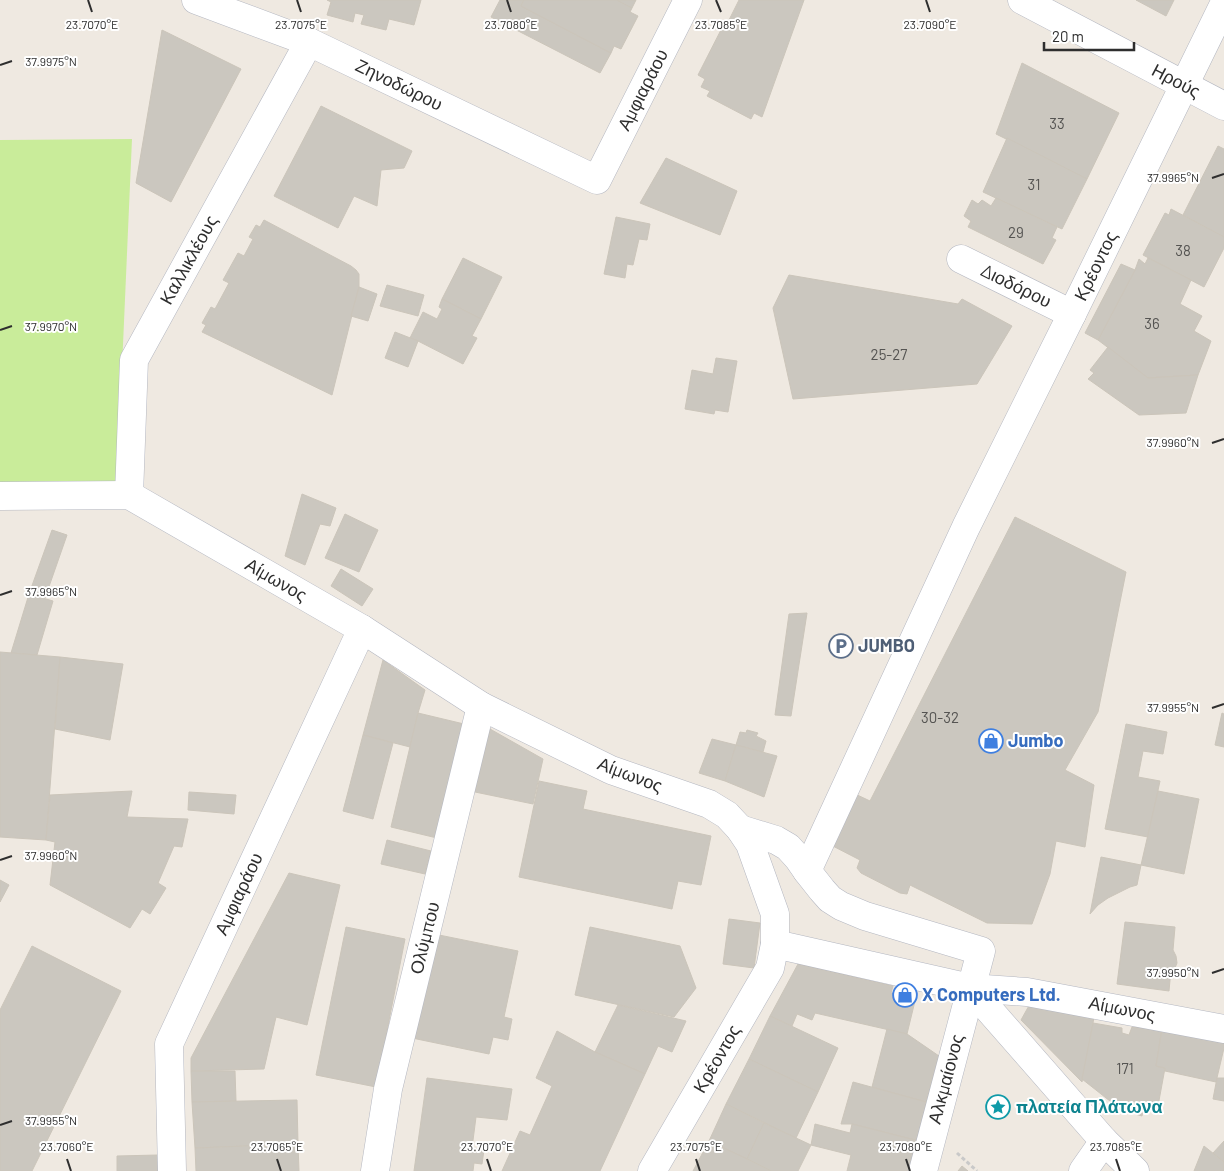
<svg xmlns="http://www.w3.org/2000/svg" width="1224" height="1171" font-family="Barlow,sans-serif">
<rect width="100%" height="100%" fill="#efe9e1"/>
<polygon fill="#c9ec9a" points="132,139 117,482 0,489 0,140"/>
<g fill="#cbc7bf" stroke="#cbc5ba">
<polygon points="327,0 421,0 414,25 389,19 386,30 361,24 364,15 355,13 353,22 327,15 331,2"/>
<polygon points="500,0 524,0 521,6 611,53 600,73 491,17"/>
<polygon points="524,0 617,0 632,8 630,12 638,16 621,49 614,46 611,53 521,6"/>
<polygon points="617,0 636,0 632,8"/>
<polygon points="739,0 804,0 762,117 754,113 751,119 707,96 710,91 701,87 705,79 698,75 725,22 727,24"/>
<polygon points="1136,0 1174,0 1166,16"/>
<polygon points="162,30 241,69 171,202 136,183"/>
<polygon points="1022,63 1119,113 1087,179 996,134"/>
<polygon points="321,106 412,151 404,168 381,170 377,206 354,196 338,228 274,196"/>
<polygon points="1007,138 1087,179 1062,229 983,192"/>
<polygon points="1218,146 1224,149 1224,237 1183,215"/>
<polygon points="666,158 737,191 720,235 640,203"/>
<polygon points="996,198 1057,227 1052,238 1056,240 1043,264 968,227 971,221 964,216 972,200 978,204 982,200 991,206"/>
<polygon points="1171,209 1224,237 1224,248 1204,287 1143,255 1165,213 1169,215"/>
<polygon points="616,217 650,224 647,240 639,239 633,265 627,264 625,278 604,274"/>
<polygon points="264,220 351,266 356,270 359,274 359,287 332,395 202,332 206,325 202,323 211,307 215,309 229,283 223,280 238,253 244,256 253,239 249,237 256,225 260,227"/>
<polygon points="463,258 502,277 481,319 442,299"/>
<polygon points="1148,258 1191,280 1180,304 1202,316 1194,331 1211,341 1198,375 1148,378 1098,340 1135,270 1139,259 1145,264"/>
<polygon points="1121,264 1135,270 1098,340 1085,333"/>
<polygon points="789,275 958,304 962,299 1012,326 977,384 793,399 773,308"/>
<polygon points="387,285 424,295 418,316 380,306"/>
<polygon points="359,287 377,294 368,321 351,316"/>
<polygon points="442,299 481,319 472,336 477,338 463,364 418,341 410,338 423,312 437,319 442,309 439,307"/>
<polygon points="395,332 418,341 408,367 385,358"/>
<polygon points="1108,347 1148,378 1198,375 1186,413 1139,415 1088,379 1094,373 1090,370"/>
<polygon points="716,358 737,361 728,412 715,410 714,414 685,409 692,370 713,374"/>
<polygon points="302,494 336,508 330,526 320,524 305,565 285,556"/>
<polygon points="345,514 378,530 359,572 325,558"/>
<polygon points="1015,517 1126,572 1098,712 1065,770 1094,785 1085,847 1056,841 1050,874 1032,924 987,923 910,885 907,894 900,893 861,873 857,868 860,860 827,843 853,793 870,801"/>
<polygon points="52,530 67,535 45,598 29,594"/>
<polygon points="341,569 373,589 362,606 331,586"/>
<polygon points="29,594 53,601 37,655 11,653"/>
<polygon points="807,613 791,716 775,715 789,614"/>
<polygon points="0,652 60,657 46,840 0,837"/>
<polygon points="60,657 123,664 110,740 55,729"/>
<polygon points="383,660 425,690 418,713 410,747 363,735"/>
<polygon points="418,713 464,724 437,838 391,827"/>
<polygon points="1222,713 1224,714 1224,747 1215,745"/>
<polygon points="1126,724 1167,732 1163,754 1143,751 1138,777 1160,781 1148,837 1105,829"/>
<polygon points="490,729 543,759 533,804 475,792"/>
<polygon points="747,730 758,733 756,736 766,741 763,752 736,745 740,732 746,733"/>
<polygon points="363,735 393,743 373,819 343,811"/>
<polygon points="712,739 736,745 725,781 699,773"/>
<polygon points="736,745 777,756 764,797 725,781"/>
<polygon points="539,781 587,791 583,809 711,836 701,885 678,881 672,909 519,877"/>
<polygon points="132,791 127,817 188,819 182,847 174,846 158,883 166,888 150,914 142,909 130,928 50,885 55,842 46,840 50,795"/>
<polygon points="1158,791 1199,799 1184,874 1141,865"/>
<polygon points="189,792 236,795 234,814 188,810"/>
<polygon points="387,840 431,851 425,874 381,864"/>
<polygon points="1101,857 1141,865 1137,885 1130,887 1108,898 1098,905 1090,914"/>
<polygon points="289,873 340,885 307,1025 276,1017 264,1069 191,1071 191,1058"/>
<polygon points="0,880 9,885 0,902"/>
<polygon points="729,919 760,923 754,968 723,964"/>
<polygon points="1125,922 1175,927 1173,950 1176,956 1177,963 1175,968 1171,969 1169,991 1117,984"/>
<polygon points="346,927 405,939 376,1087 316,1075"/>
<polygon points="590,927 680,946 696,988 674,1017 575,995"/>
<polygon points="434,934 518,951 504,1017 512,1019 508,1040 493,1037 489,1054 412,1038"/>
<polygon points="32,946 121,991 32,1171 0,1171 0,1010"/>
<polygon points="798,964 893,986 891,993 915,1001 907,1034 815,1013 812,1020 797,1014 792,1026 770,1016"/>
<polygon points="1031,1002 1095,1012 1082,1082 1021,1020"/>
<polygon points="618,1005 686,1021 672,1052 658,1046 645,1074 595,1052"/>
<polygon points="770,1016 838,1048 818,1092 749,1059"/>
<polygon points="1093,1023 1122,1028 1122,1033 1129,1035 1132,1027 1162,1029 1156,1066 1165,1068 1158,1106 1144,1105 1142,1116 1114,1108 1115,1105 1082,1079"/>
<polygon points="887,1029 907,1034 939,1056 926,1102 872,1087"/>
<polygon points="1162,1029 1224,1037 1224,1048 1216,1082 1165,1071 1165,1068 1156,1066"/>
<polygon points="557,1031 595,1052 645,1074 600,1171 502,1171 520,1131 530,1135 552,1086 536,1078"/>
<polygon points="749,1059 818,1092 796,1138 726,1104"/>
<polygon points="191,1071 235,1071 236,1101 192,1102"/>
<polygon points="427,1078 512,1089 507,1120 476,1117 472,1148 484,1150 482,1164 474,1163 473,1171 414,1171"/>
<polygon points="1217,1078 1224,1078 1224,1101 1213,1099"/>
<polygon points="853,1082 926,1102 919,1141 852,1124 841,1124"/>
<polygon points="297,1100 298,1144 195,1148 192,1102"/>
<polygon points="726,1104 764,1123 747,1159 709,1141"/>
<polygon points="764,1123 811,1145 798,1171 771,1171 747,1159"/>
<polygon points="815,1124 850,1133 852,1124 919,1141 913,1171 847,1171 851,1155 811,1145"/>
<polygon points="709,1141 747,1159 771,1171 693,1171"/>
<polygon points="1224,1141 1224,1162 1213,1153"/>
<polygon points="298,1144 299,1171 196,1171 195,1148"/>
<polygon points="1204,1146 1224,1162 1224,1171 1194,1171"/>
<polygon points="158,1155 159,1171 117,1171 117,1156"/>
<polygon points="962,1166 968,1171 958,1171"/>
</g>
<g fill="none" stroke-linecap="round" stroke-linejoin="round">
<g stroke="#b4b7c1" stroke-width="29">
<g id="minor">
<polyline points="196,0 309,42 597,180 688,0"/>
<polyline points="1022,0 1224,106"/>
<polyline points="961,259 1072,314"/>
<polyline points="129,495 134,360 309,42"/>
<polyline points="0,496 129,495 362,629 481,706 611,770 709,804 727,815 740,829 750,844 775,914 775,944 970,988 1027,992 1224,1029"/>
<polyline points="740,829 776,840 788,847 798,858 807,871 822,890 830,899 841,906 865,916 981,951 923,1171"/>
<polyline points="807,871 966,527 1072,314 1224,4"/>
<polyline points="970,988 1104,1141 1135,1171"/>
<polyline points="172,1171 169,1044 362,629"/>
<polyline points="375,1171 388,1089 481,706"/>
<polyline points="652,1171 770,968 775,944"/>
<polyline points="1083,1171 1104,1141"/>
</g>
</g>
<polyline stroke="#c9c9c9" stroke-width="3" stroke-dasharray="4 2.5" stroke-linecap="butt" points="957,1153 977,1171"/>
<use href="#minor" stroke="#fff" stroke-width="28"/>
</g>
<path fill="none" stroke="#2e2e2e" stroke-width="2" d="M88,0L92,12M297,0L301,12M507,0L511,12M716,0L721,12M926,0L930,12M0,65L12,61M1212,178L1224,174M0,330L12,326M1212,443L1224,439M0,595L12,591M1212,708L1224,704M0,860L12,856M1212,973L1224,969M0,1125L12,1121M67,1159L71,1171M277,1159L281,1171M487,1159L491,1171M696,1159L700,1171M906,1159L910,1171M1116,1159L1120,1171"/>
<defs>
<g id="parking-ring" transform="scale(1.25)"><circle r="9.5" fill="#fff" stroke="#5c6f8a" stroke-width="1.5"/><path d="M-3.5-5.5H1a3.5 3.5 0 0 1 0 7H-1V5.5H-3.5ZM-1-3.4V-.6H.8a1.4 1.4 0 0 0 0-2.8Z" fill="#5c6f8a"/></g>
<g id="shop-ring" transform="scale(1.25)"><circle r="9.5" fill="#fff" stroke="#3f7fe0" stroke-width="1.5"/><path d="M-5-2.5h2.3a2.7 3.5 0 0 1 5.4 0H5L5.5 6h-11ZM-1.5-2.5h3a1.5 2.3 0 0 0-3 0Z" fill="#3f7fe0"/></g>
<g id="sight-ring" transform="scale(1.25)"><circle r="9.5" fill="#fff" stroke="#0f9aa8" stroke-width="1.5"/><path d="M0-6L1.8-2.2L6-1.7L2.9 1.2L3.7 5.4L0 3.3L-3.7 5.4L-2.9 1.2L-6-1.7L-1.8-2.2Z" fill="#0f9aa8"/></g>
</defs>
<g fill-rule="evenodd">
<use href="#parking-ring" x="841" y="646"/>
<use href="#shop-ring" x="991" y="741"/>
<use href="#shop-ring" x="905" y="995"/>
<use href="#sight-ring" x="998" y="1107"/>
</g>
<g text-anchor="middle" stroke-width="4" stroke-linejoin="round" paint-order="stroke">
<g font-size="15" fill="#555452">
<text x="1057" y="129">33</text>
<text x="1034" y="190">31</text>
<text x="1016" y="238">29</text>
<text x="1183" y="256">38</text>
<text x="1152" y="329">36</text>
<text x="889" y="360">25-27</text>
<text x="940" y="723">30-32</text>
<text x="1125" y="1074">171</text>
</g>
<g font-size="18" fill="#2e2e2e" stroke="#fff">
<text transform="translate(1176 81) rotate(28)" y="6">Ηρούς</text>
<text transform="translate(399 85) rotate(26)" y="6">Ζηνοδώρου</text>
<text transform="translate(643 90) rotate(-63)" y="6">Αμφιαράου</text>
<text transform="translate(189 260) rotate(-61)" y="6">Καλλικλέους</text>
<text transform="translate(1096 266) rotate(-64)" y="6">Κρέοντος</text>
<text transform="translate(1016 286) rotate(26)" y="6">Διοδόρου</text>
<text transform="translate(276 580) rotate(30)" y="6">Αίμωνος</text>
<text transform="translate(630 775) rotate(21)" y="6">Αίμωνος</text>
<text transform="translate(239 894) rotate(-65)" y="6">Αμφιαράου</text>
<text transform="translate(425 938) rotate(-76)" y="6">Ολύμπου</text>
<text transform="translate(1122 1009) rotate(11)" y="6">Αίμωνος</text>
<text transform="translate(717 1059) rotate(-60)" y="6">Κρέοντος</text>
<text transform="translate(946 1079) rotate(-75)" y="6">Αλκμαίονος</text>
</g>
<g font-size="18" font-weight="bold" fill="#4e5e75" stroke="#fff" text-anchor="start">
<text x="858" y="652">JUMBO</text>
</g>
<g font-size="18" font-weight="bold" fill="#366cbe" stroke="#fff" text-anchor="start">
<text x="1008" y="747">Jumbo</text>
<text x="922" y="1001">X Computers Ltd.</text>
</g>
<g font-size="18" font-weight="bold" fill="#0d838f" stroke="#fff" text-anchor="start">
<text x="1016" y="1113">πλατεία Πλάτωνα</text>
</g>
</g>
<g font-size="12" text-anchor="middle" fill="#2e2e2e" stroke="#fff" stroke-width="4" stroke-linejoin="round" paint-order="stroke">
<text x="930" y="29">23.7090°E</text>
<text x="92" y="29">23.7070°E</text>
<text x="301" y="29">23.7075°E</text>
<text x="511" y="29">23.7080°E</text>
<text x="721" y="29">23.7085°E</text>
<text x="51" y="66">37.9975°N</text>
<text x="1173" y="182">37.9965°N</text>
<text x="51" y="331">37.9970°N</text>
<text x="1173" y="447">37.9960°N</text>
<text x="51" y="596">37.9965°N</text>
<text x="1173" y="712">37.9955°N</text>
<text x="51" y="860">37.9960°N</text>
<text x="1173" y="977">37.9950°N</text>
<text x="51" y="1125">37.9955°N</text>
<text x="67" y="1151">23.7060°E</text>
<text x="277" y="1151">23.7065°E</text>
<text x="487" y="1151">23.7070°E</text>
<text x="696" y="1151">23.7075°E</text>
<text x="906" y="1151">23.7080°E</text>
<text x="1116" y="1151">23.7085°E</text>
</g>
<path d="M1044 42v8h90v-8" fill="none" stroke="#2e2e2e" stroke-width="2.5"/>
<text x="1052" y="42" font-size="15" fill="#2e2e2e" stroke="#ffffff" stroke-width="4" paint-order="stroke">20 m</text>
</svg>
